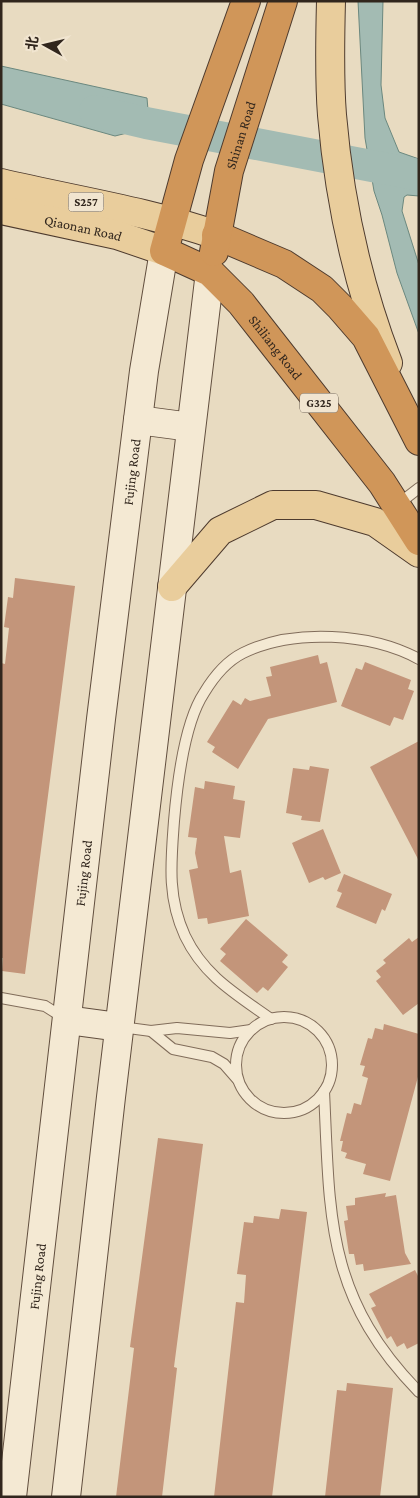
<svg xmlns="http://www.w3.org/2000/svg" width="420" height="1498" font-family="'Crimson Pro','Noto Sans SC',serif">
<rect width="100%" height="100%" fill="#e8dbc1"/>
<g fill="#a3bbb3" stroke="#6b887f">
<polygon points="358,1 383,1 381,85 385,118 399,152 419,159 419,196 407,195 404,197 402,211 419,265 419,334 397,273 382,215 374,191 365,138"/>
<polygon points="1,66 147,98 148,110 131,132 115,136 1,104"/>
</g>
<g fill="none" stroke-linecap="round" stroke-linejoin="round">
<polyline stroke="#a3bbb3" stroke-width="32" points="95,111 146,123 419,175"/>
</g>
<g fill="#c3957a">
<polygon points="15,578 75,586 25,974 2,971 3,958 1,958 1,663 5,664 9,628 4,627 8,597 13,598"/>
<polygon points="318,655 320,664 327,662 337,702 268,719 238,769 212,752 215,747 207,742 233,700 241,705 245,698 250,701 271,696 266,677 272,676 270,667"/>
<polygon points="365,662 411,680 408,689 414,691 403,720 394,717 390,726 341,706 356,668 362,670"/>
<polygon points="419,741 419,861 370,767"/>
<polygon points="310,766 329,769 320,822 301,820 302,816 286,813 293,768 309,770"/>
<polygon points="205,781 235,786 233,799 245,801 240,838 224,836 230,873 241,870 249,916 208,924 207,918 198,919 189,870 198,868 195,853 197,838 188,837 195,787 204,789"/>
<polygon points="323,829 341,873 325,880 323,877 309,883 292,843"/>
<polygon points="344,874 392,894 385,911 382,909 376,924 336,907 342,893 337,891"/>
<polygon points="246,919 288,955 282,962 288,967 268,991 263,987 257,993 220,961 226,954 220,949"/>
<polygon points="419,937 419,1003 403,1015 376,981 381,977 376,971 386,963 383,960 409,938 412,942"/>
<polygon points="384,1024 419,1034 419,1073 390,1181 363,1174 366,1164 345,1158 347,1153 341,1151 343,1141 340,1141 347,1113 351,1114 354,1103 361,1105 368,1078 362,1076 365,1066 360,1065 368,1038 372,1039 375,1028 383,1030"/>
<polygon points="158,1138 203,1144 174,1367 177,1368 162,1497 116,1497 134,1348 130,1347"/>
<polygon points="386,1193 385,1197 396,1195 405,1253 411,1264 364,1271 363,1264 356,1265 354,1254 349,1254 344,1221 348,1220 346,1206 355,1205 355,1198"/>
<polygon points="281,1209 307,1212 272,1497 214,1497 236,1302 244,1303 246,1275 237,1274 244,1222 253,1223 254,1216 279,1219"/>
<polygon points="415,1270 419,1278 419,1343 407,1349 404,1343 397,1347 391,1336 387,1339 371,1308 376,1306 369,1294"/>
<polygon points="347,1383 393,1388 380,1497 325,1497 337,1390 346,1391"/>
</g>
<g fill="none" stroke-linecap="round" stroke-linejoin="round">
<g stroke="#806c5a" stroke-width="12">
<g id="lane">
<polyline points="397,505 419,488"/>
<polyline points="1,998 45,1006 64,1018"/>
<circle cx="284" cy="1065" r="48"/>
<path d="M271,1019C236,994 204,976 185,936C167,897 171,862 174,821C177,786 184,723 204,693C213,678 227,661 243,653C293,628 371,633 419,659"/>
<polyline points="121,1027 151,1031 177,1028 230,1033 251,1030"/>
<polyline points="151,1031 173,1049 212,1057 224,1064 238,1080"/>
<path d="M324,1091C330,1215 325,1296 419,1392"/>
</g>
</g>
<g stroke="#614e3e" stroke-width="30">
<g id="secondary">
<polyline points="138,420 191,427"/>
<polyline points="67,1020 119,1027"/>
<path id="s1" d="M12,1497L101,719L144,371L164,251"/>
<polyline points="66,1497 111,1097 210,272"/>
</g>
</g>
<g stroke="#4e3b2e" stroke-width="30">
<g id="primary">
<path d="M331,1C330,39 329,78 332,115C339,198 358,285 388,363"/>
<path d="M1,183C73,200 147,211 216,235"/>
<path id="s2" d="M1,210L117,235L164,251"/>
<polyline points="172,587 220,531 273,505 316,505 375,522 419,553"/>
</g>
</g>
<g stroke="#4e3b2e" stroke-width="30">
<g id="highway">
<path id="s3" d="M246,1L189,160L164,251L210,272L241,303L382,483L419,541"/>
<polyline points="216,235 284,264 322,289 340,307 366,337 419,441"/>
<path id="s4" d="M214,252L229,171L283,1"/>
</g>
</g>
<use href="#lane" stroke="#f4e9d3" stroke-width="10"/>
<use href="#secondary" stroke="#f4e9d3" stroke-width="28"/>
<use href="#primary" stroke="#e9cd9c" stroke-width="28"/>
<use href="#highway" stroke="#d09659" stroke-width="28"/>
</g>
<g text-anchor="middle" stroke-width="5" stroke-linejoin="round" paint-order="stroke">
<g fill="#f1e5d0" stroke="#6b5f53" stroke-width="1">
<rect x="68.5" y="192.5" width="35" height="19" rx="4"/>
<rect x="300" y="393.5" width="38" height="19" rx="4"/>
</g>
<g font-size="12" font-weight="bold" fill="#31261d">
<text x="86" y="206">S257</text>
<text x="319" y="407">G325</text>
</g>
<g font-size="14" fill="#31261d" stroke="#f1e5d0">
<text dy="5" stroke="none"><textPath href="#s4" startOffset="120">Shinan Road</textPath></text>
<text dy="5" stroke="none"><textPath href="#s2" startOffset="84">Qiaonan Road</textPath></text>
<text dy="5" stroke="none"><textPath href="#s3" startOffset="414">Shiliang Road</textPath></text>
<text dy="5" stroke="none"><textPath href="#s1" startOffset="1032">Fujing Road</textPath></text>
<text dy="5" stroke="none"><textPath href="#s1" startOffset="628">Fujing Road</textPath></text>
<text dy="5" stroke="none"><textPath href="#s1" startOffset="222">Fujing Road</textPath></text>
</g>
</g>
<rect width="420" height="1498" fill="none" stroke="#31261d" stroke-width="5"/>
<g transform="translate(45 45) rotate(278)" stroke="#f1e5d0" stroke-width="4" paint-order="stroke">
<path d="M0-4L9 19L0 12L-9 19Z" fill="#31261d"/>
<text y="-8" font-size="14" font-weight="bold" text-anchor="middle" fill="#31261d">北</text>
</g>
</svg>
